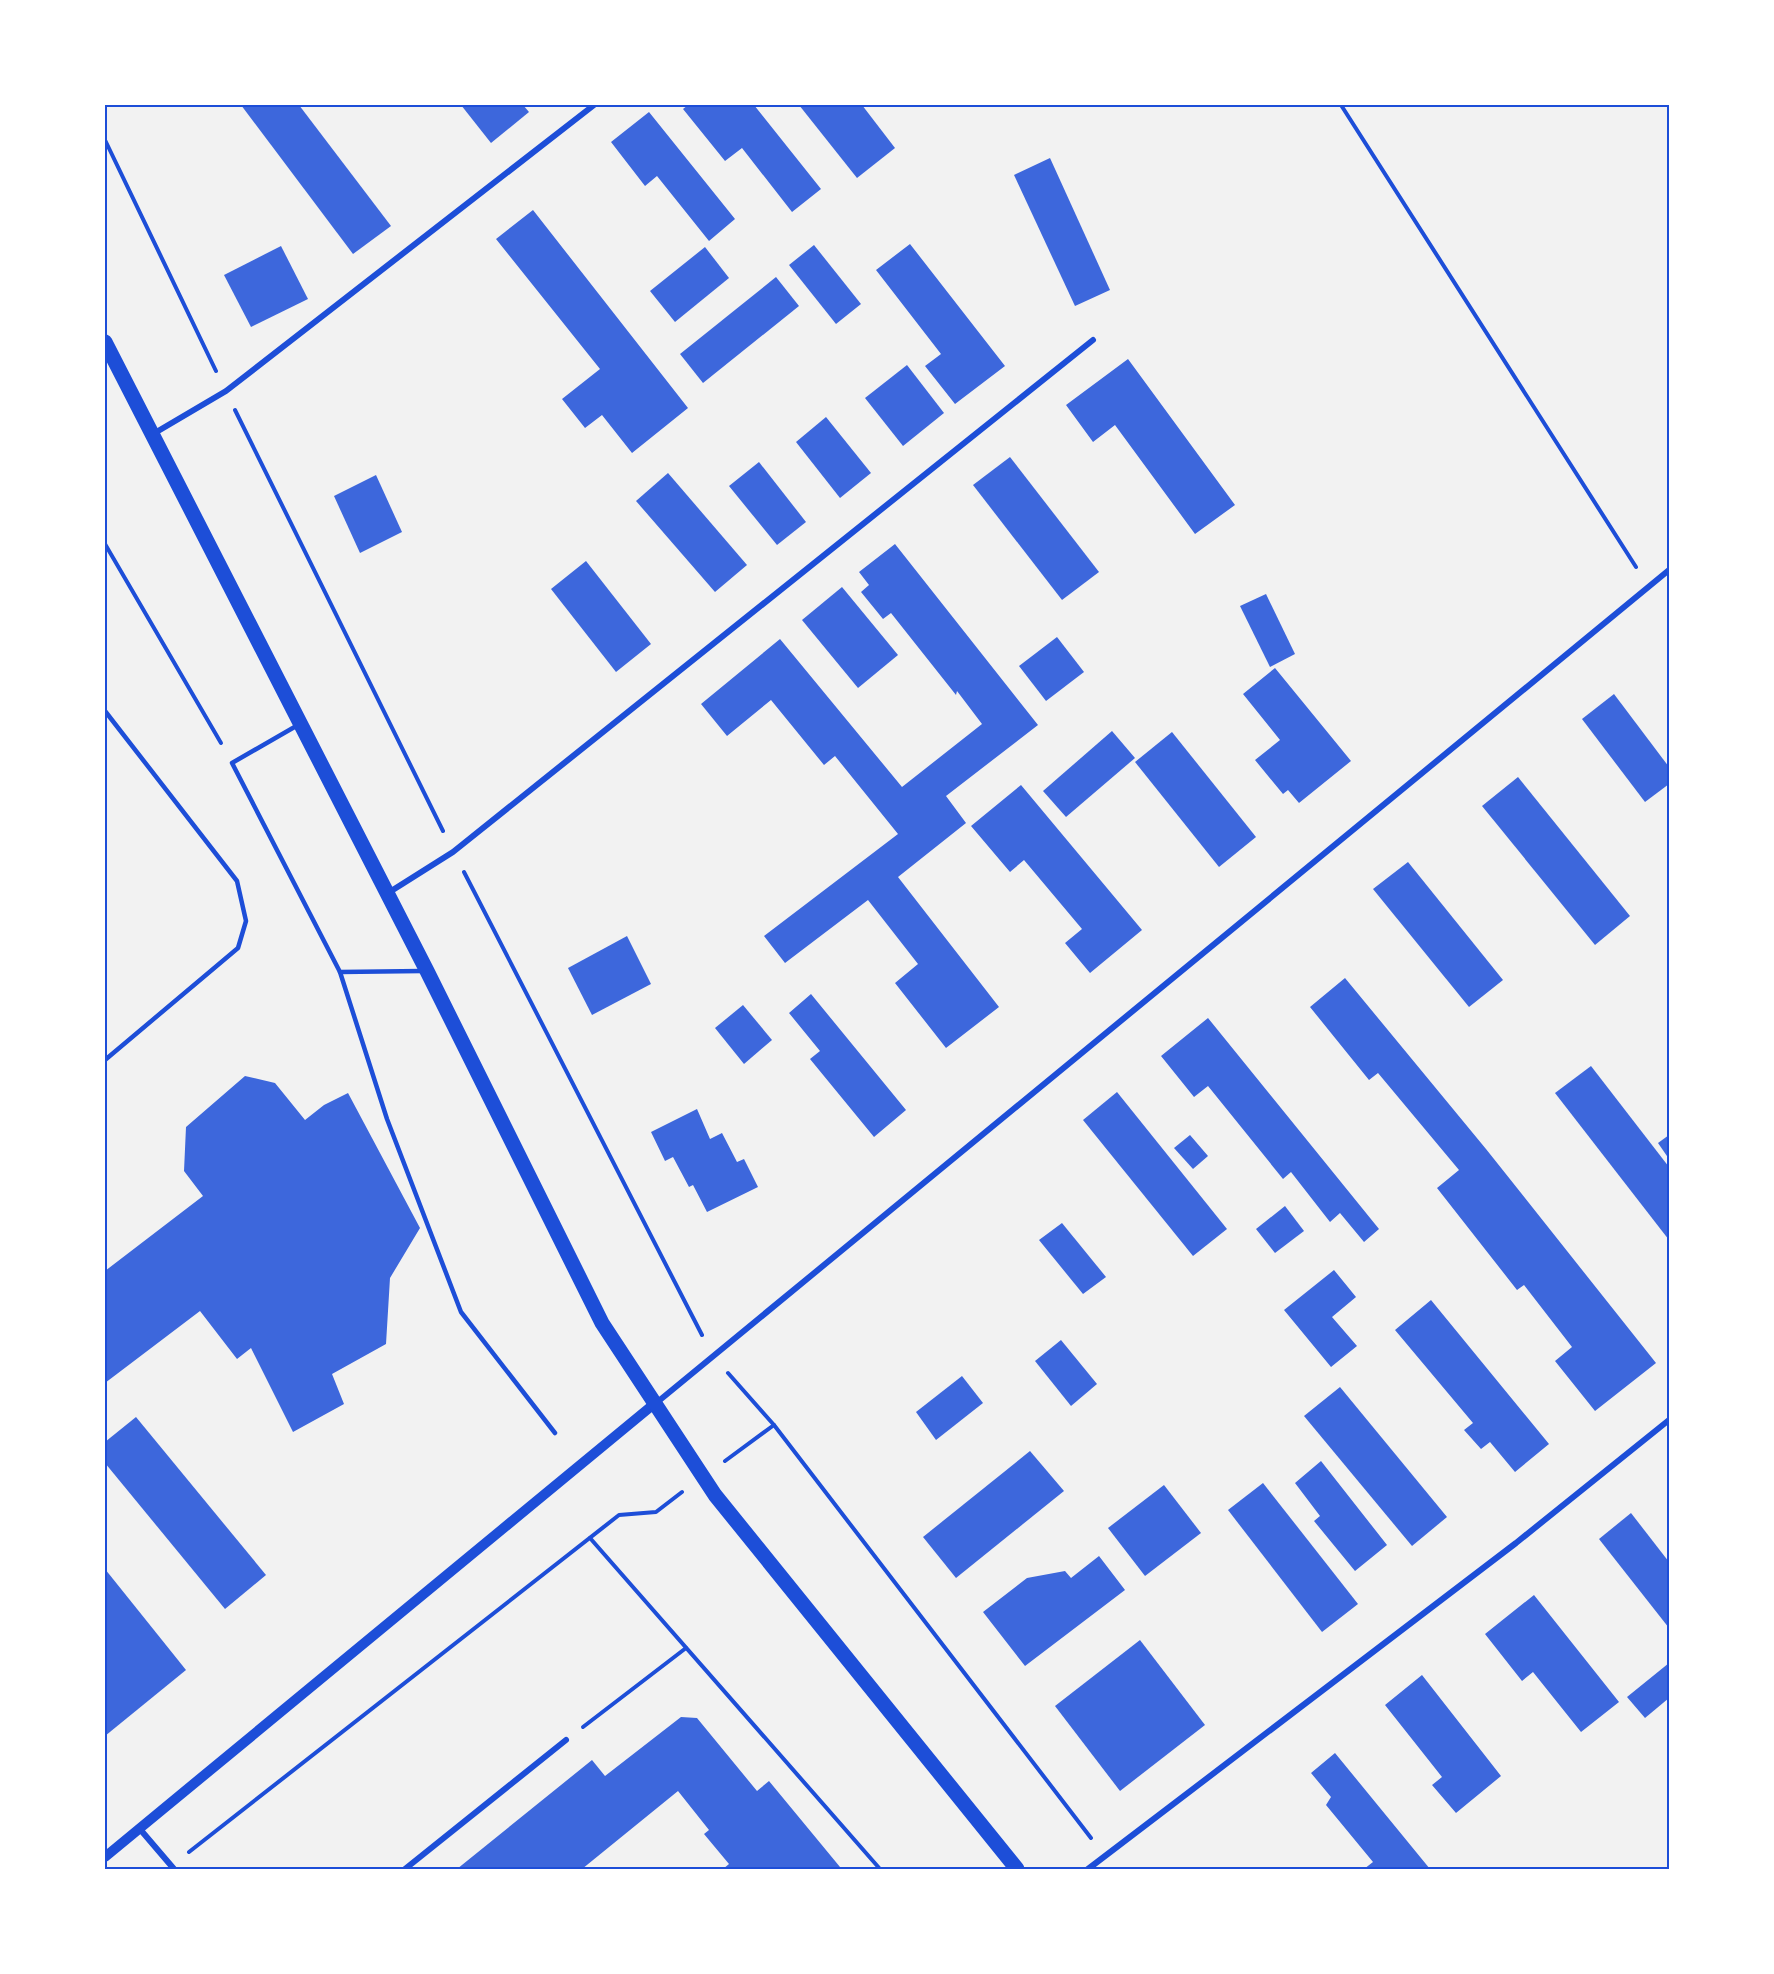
<svg xmlns="http://www.w3.org/2000/svg" width="1774" height="1974" font-family="'PT Sans Narrow',sans-serif">
<rect width="100%" height="100%" fill="#f2f2f2"/>
<g fill="#3d67dc">
<polygon points="241,105 299,105 391,226 353,254"/>
<polygon points="461,105 523,105 529,112 491,143"/>
<polygon points="688,105 754,105 821,189 792,212 742,148 725,161 683,109"/>
<polygon points="799,105 862,105 895,148 857,178"/>
<polygon points="649,112 735,219 709,241 657,176 645,186 611,142"/>
<polygon points="1050,158 1110,290 1075,306 1014,175"/>
<polygon points="533,210 688,408 632,453 602,415 585,428 562,399 600,369 496,239"/>
<polygon points="910,244 1005,366 955,404 925,366 941,354 876,270"/>
<polygon points="814,245 861,304 836,324 789,265"/>
<polygon points="281,246 308,299 251,327 224,275"/>
<polygon points="705,247 729,278 675,322 650,291"/>
<polygon points="776,277 799,306 703,383 680,354"/>
<polygon points="1128,359 1235,505 1195,534 1115,425 1093,442 1066,405"/>
<polygon points="907,365 944,413 903,446 865,398"/>
<polygon points="826,417 871,473 840,498 796,442"/>
<polygon points="1010,457 1099,572 1062,600 973,485"/>
<polygon points="759,462 806,522 777,545 729,486"/>
<polygon points="668,473 747,565 715,592 636,501"/>
<polygon points="376,475 402,532 360,553 334,496"/>
<polygon points="895,544 1038,725 946,796 966,823 898,877 999,1007 946,1048 895,983 918,964 868,900 785,963 764,936 898,834 835,756 824,765 771,700 727,736 701,704 780,639 902,787 982,724 957,691 956,695 891,613 883,619 861,592 869,585 859,572"/>
<polygon points="586,561 651,644 616,672 551,589"/>
<polygon points="842,587 898,655 858,688 802,620"/>
<polygon points="1266,594 1295,654 1270,667 1240,606"/>
<polygon points="1057,637 1084,672 1046,701 1019,666"/>
<polygon points="1275,668 1351,761 1299,803 1288,790 1283,794 1255,760 1280,740 1243,694"/>
<polygon points="1614,694 1669,767 1669,784 1645,802 1582,719"/>
<polygon points="1112,731 1135,758 1066,817 1043,791"/>
<polygon points="1172,732 1256,837 1219,867 1135,762"/>
<polygon points="1518,777 1630,916 1595,945 1482,806"/>
<polygon points="1021,785 1142,930 1090,973 1065,943 1082,929 1024,860 1010,872 971,826"/>
<polygon points="1408,862 1503,980 1469,1007 1373,889"/>
<polygon points="627,936 651,984 592,1015 568,968"/>
<polygon points="1345,978 1486,1149 1656,1363 1595,1411 1555,1361 1572,1347 1524,1285 1517,1290 1437,1188 1459,1170 1378,1073 1369,1080 1310,1007"/>
<polygon points="811,994 906,1110 874,1137 810,1059 820,1051 789,1013"/>
<polygon points="743,1005 772,1040 744,1064 715,1028"/>
<polygon points="1208,1018 1379,1229 1364,1242 1340,1213 1330,1222 1291,1172 1283,1179 1208,1086 1194,1097 1161,1056"/>
<polygon points="1591,1066 1669,1167 1669,1240 1555,1093"/>
<polygon points="245,1076 275,1083 305,1120 324,1105 348,1093 420,1228 390,1278 386,1344 332,1374 344,1404 293,1432 251,1348 237,1359 200,1311 105,1383 105,1271 203,1196 184,1171 186,1127"/>
<polygon points="1117,1092 1227,1229 1193,1256 1083,1120"/>
<polygon points="697,1109 710,1139 722,1133 737,1162 744,1159 758,1187 707,1212 693,1185 689,1187 673,1157 665,1161 651,1132"/>
<polygon points="1190,1135 1208,1156 1193,1169 1174,1148"/>
<polygon points="1669,1135 1669,1159 1658,1143"/>
<polygon points="1285,1206 1304,1231 1275,1253 1256,1229"/>
<polygon points="1062,1223 1106,1277 1083,1294 1039,1240"/>
<polygon points="1334,1270 1356,1297 1332,1317 1357,1346 1331,1367 1284,1310"/>
<polygon points="1431,1300 1549,1444 1515,1472 1490,1442 1481,1449 1464,1430 1473,1423 1395,1330"/>
<polygon points="1061,1340 1097,1384 1071,1406 1035,1361"/>
<polygon points="962,1376 983,1403 936,1440 916,1412"/>
<polygon points="1340,1387 1447,1517 1412,1546 1304,1416"/>
<polygon points="136,1417 266,1575 225,1609 105,1463 105,1442"/>
<polygon points="1030,1451 1064,1491 956,1578 923,1537"/>
<polygon points="1321,1461 1387,1545 1355,1571 1314,1521 1320,1516 1295,1483"/>
<polygon points="1263,1483 1358,1604 1322,1632 1228,1510"/>
<polygon points="1164,1485 1201,1533 1145,1576 1108,1528"/>
<polygon points="1631,1513 1669,1562 1669,1628 1599,1539"/>
<polygon points="1099,1556 1125,1590 1025,1666 983,1612 1027,1578 1065,1571 1071,1578"/>
<polygon points="105,1569 186,1670 105,1736"/>
<polygon points="1534,1595 1619,1702 1581,1732 1533,1672 1522,1681 1485,1634"/>
<polygon points="1140,1640 1205,1725 1120,1791 1055,1706"/>
<polygon points="1669,1663 1669,1698 1645,1718 1627,1697"/>
<polygon points="1422,1675 1501,1776 1456,1813 1432,1785 1442,1777 1385,1705"/>
<polygon points="681,1717 697,1718 757,1791 769,1781 840,1867 838,1869 723,1869 729,1864 704,1834 709,1830 678,1791 582,1869 457,1869 592,1760 605,1776"/>
<polygon points="1335,1753 1430,1869 1364,1869 1373,1862 1326,1805 1331,1797 1311,1773"/>
</g>
<g fill="none" stroke-linecap="round" stroke-linejoin="round">
<g stroke="#1d4ed8" stroke-width="4">
<polyline points="1341,105 1636,567"/>
<polyline points="105,140 216,371"/>
<polyline points="235,410 443,831"/>
<polyline points="105,544 221,743"/>
<polyline points="464,872 702,1335"/>
<polyline points="728,1373 774,1425 1091,1838"/>
<polyline points="725,1461 774,1425"/>
<polyline points="590,1538 880,1869"/>
<polyline points="583,1727 686,1648"/>
<polyline points="189,1852 619,1515 656,1512 682,1492"/>
</g>
<g stroke="#1d4ed8" stroke-width="4.5">
<polyline points="105,711 237,881 246,921 238,948 105,1060"/>
<polyline points="298,725 232,763 340,972 422,971"/>
<polyline points="340,972 387,1119 461,1312 555,1433"/>
</g>
<g stroke="#1d4ed8" stroke-width="6">
<polyline points="153,434 226,391 594,105"/>
<polyline points="388,893 453,852 1093,340"/>
<polyline points="655,1404 1669,570"/>
<polyline points="139,1828 174,1869"/>
<polyline points="405,1869 566,1740"/>
<polyline points="1088,1869 1516,1543 1669,1420"/>
</g>
<polyline stroke="#1d4ed8" stroke-width="10" points="105,1857 654,1404"/>
<polyline stroke="#1d4ed8" stroke-width="15" points="105,342 427,971 602,1323 715,1495 1017,1869"/>
</g>
<rect width="1774" height="1974" fill="none" stroke="#ffffff" stroke-width="213"/>
<rect x="106" y="106" width="1562" height="1762" fill="none" stroke="#1d4ed8" stroke-width="2"/>
</svg>
